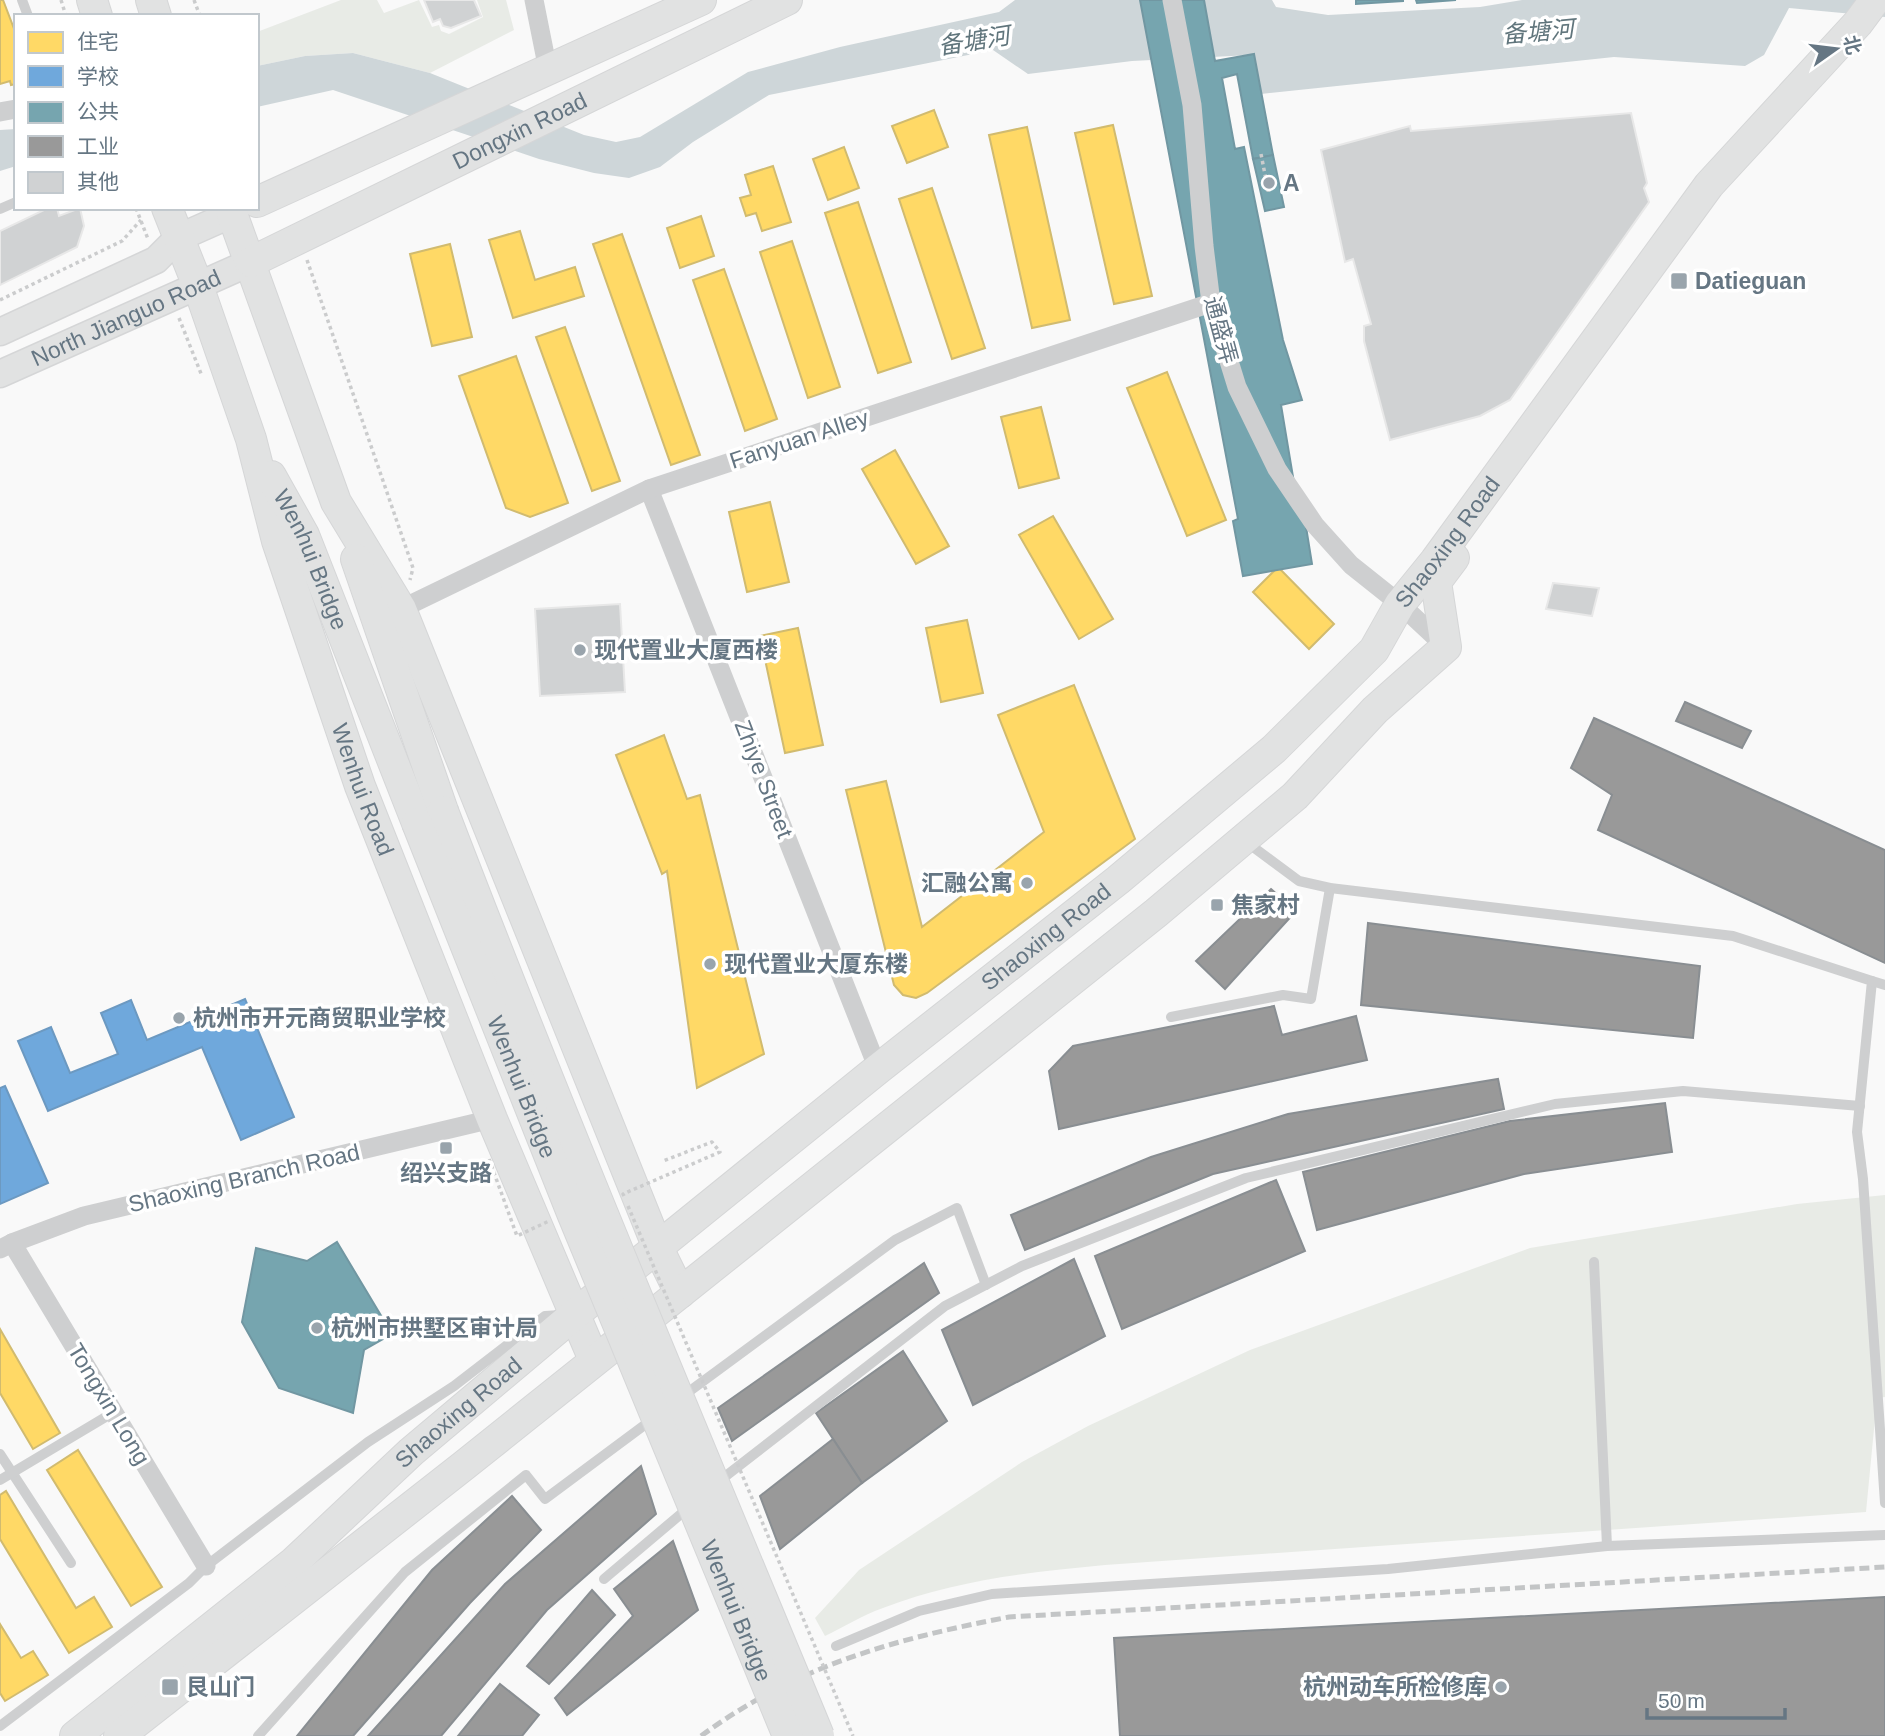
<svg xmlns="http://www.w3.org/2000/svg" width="1885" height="1736" font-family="Arial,'Noto Sans SC',sans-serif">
<rect width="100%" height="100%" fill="#f9f9f9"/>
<g fill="#e8ebe6">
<polygon points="341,0 377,0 384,13 419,0 432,27 439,25 441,31 449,34 483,17 477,0 506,0 514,30 430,73 353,53 305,56 257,66 257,32"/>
<path d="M1885,1195V1397L1877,1398L1866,1512L1105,1565C1030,1572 955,1580 883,1608C863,1615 844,1627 825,1636L815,1618L859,1570L1022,1462L1088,1426L1250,1350L1530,1248L1797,1204Z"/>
</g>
<g fill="#ced6d9">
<polygon points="1015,0 1272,0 1276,7 1328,15 1480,7 1522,0 1885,0 1885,17 1789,8 1764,55 1745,66 1614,57 1261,94 1251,55 1132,61 1028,74 993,50 769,95 693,142 660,167 629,178 594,173 539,159 333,90 257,107 257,66 305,56 353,53 430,73 584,135 616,142 640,137 748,72 840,47 999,12"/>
<polygon points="16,129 16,166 0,171 0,130"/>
</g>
<g fill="#ffd966" stroke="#d1bb6f" stroke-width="2">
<polygon points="0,0 3,0 16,34 16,84 11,85 10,81 0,84"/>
<polygon points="934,110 948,147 907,163 892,126"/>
<polygon points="1113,125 1152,296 1114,304 1075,133"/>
<polygon points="1027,127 1070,320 1032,328 989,135"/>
<polygon points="844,147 859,188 828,200 813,159"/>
<polygon points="773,166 791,222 762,231 756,213 746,216 740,198 751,195 745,175"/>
<polygon points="932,188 985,348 952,359 899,199"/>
<polygon points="858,202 911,362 878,373 825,213"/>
<polygon points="701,216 714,256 680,268 667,228"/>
<polygon points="520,231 535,280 575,267 584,296 513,318 489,240"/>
<polygon points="622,234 700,455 671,465 593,244"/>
<polygon points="792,241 840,387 808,398 760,252"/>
<polygon points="450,244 472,337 432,346 410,254"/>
<polygon points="724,269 777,419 745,431 693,280"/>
<polygon points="565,327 620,481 592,491 536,337"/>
<polygon points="516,356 568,503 530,517 506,508 459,376"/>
<polygon points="1167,372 1226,520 1187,536 1127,388"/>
<polygon points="1041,407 1059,478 1019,488 1001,417"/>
<polygon points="895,450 949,546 916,564 862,469"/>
<polygon points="770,502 789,582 747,592 729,512"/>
<polygon points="1053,516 1113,619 1079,639 1019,535"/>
<polygon points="1278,567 1334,624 1309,649 1253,592"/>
<polygon points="967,620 983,693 941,702 926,628"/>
<polygon points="798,628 823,745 785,753 760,636"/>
<polygon points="1074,685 1135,839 927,993 916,998 903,995 894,985 846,790 886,781 922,927 1044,832 998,715"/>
<polygon points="664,735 687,799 700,795 764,1054 697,1088 667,871 662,874 616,755"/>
<polygon points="0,1329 60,1433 33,1449 0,1393"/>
<polygon points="78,1450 162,1587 131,1606 47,1470"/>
<polygon points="6,1491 76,1608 94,1597 112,1627 69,1653 0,1539 0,1495"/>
<polygon points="0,1624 21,1658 33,1651 48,1675 5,1701 0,1693"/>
</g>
<g fill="#6fa8dc" stroke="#6c99c1" stroke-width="2">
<polygon points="245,999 294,1117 241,1140 202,1047 48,1111 18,1041 51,1027 70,1073 118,1054 101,1013 131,1000 147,1040"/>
<polygon points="5,1086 48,1183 0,1204 0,1088"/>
</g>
<g fill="#76a5af" stroke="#7197a2" stroke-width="2">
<polygon points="1140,0 1204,0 1215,61 1254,54 1273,155 1253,159 1237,74 1222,78 1235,149 1244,147 1283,340 1302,400 1281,405 1298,507 1303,508 1312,564 1243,576 1233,521 1238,519"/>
<polygon points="1356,0 1403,0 1403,1 1356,4"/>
<polygon points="1416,0 1456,0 1417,3"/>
<polygon points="1273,155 1284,207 1265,211 1253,159"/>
<polygon points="337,1242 392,1334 364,1350 353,1413 279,1388 242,1322 256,1248 307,1261"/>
</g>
<g fill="#999" stroke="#898e92" stroke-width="2">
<polygon points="1685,702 1751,731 1742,748 1676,721"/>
<polygon points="1594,718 1885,850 1885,963 1598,830 1612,795 1571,768"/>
<polygon points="1271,889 1296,911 1225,989 1196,961"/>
<polygon points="1368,923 1700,966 1693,1038 1361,1005"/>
<polygon points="1274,1006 1282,1035 1356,1016 1367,1060 1059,1129 1049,1071 1073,1046"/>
<polygon points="1498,1079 1504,1109 1213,1174 1025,1250 1011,1215 1151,1157 1288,1114"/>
<polygon points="1665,1103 1672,1152 1524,1174 1317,1230 1303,1172 1510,1121"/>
<polygon points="1276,1180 1305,1251 1122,1329 1095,1256"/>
<polygon points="1074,1259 1105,1336 973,1405 942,1330"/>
<polygon points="924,1263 939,1293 732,1441 718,1408"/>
<polygon points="903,1351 947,1421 862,1483 816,1413"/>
<polygon points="833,1439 862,1483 780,1549 760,1496"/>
<polygon points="641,1466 656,1514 547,1610 441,1736 368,1736 505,1584"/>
<polygon points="512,1496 541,1530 470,1603 353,1736 297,1736 432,1570"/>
<polygon points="673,1541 698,1610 567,1715 555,1698 633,1616 614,1589"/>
<polygon points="592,1590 615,1615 549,1684 527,1666"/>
<polygon points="1885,1597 1885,1736 1120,1736 1114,1638"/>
<polygon points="500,1684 539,1715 522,1736 458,1736"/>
</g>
<g fill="#d0d2d3" stroke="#e8e8e8" stroke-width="2">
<polygon points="424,0 474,0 481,16 451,28 443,26 440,19 433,22"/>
<polygon points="1631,113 1647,183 1644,188 1649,202 1510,400 1480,416 1390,440 1364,341 1364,326 1371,324 1353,259 1345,262 1321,150 1410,126 1411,131"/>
<polygon points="48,208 57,208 59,216 80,208 84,226 77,247 0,285 0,231"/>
<polygon points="1553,583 1599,588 1592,616 1546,609"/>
<polygon points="620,604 625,692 540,696 535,609"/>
</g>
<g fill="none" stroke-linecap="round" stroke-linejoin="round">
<g stroke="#d5d6d7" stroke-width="29">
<g id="secondary">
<polyline points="0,332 156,260 178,238 232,214"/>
<path id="s1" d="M0,374L251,262"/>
</g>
</g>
<g stroke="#d5d6d7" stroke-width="32">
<g id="primary">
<polyline points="92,0 97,16"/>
<polyline points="151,0 156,16"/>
<polyline points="257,202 701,0"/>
<path id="s2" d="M167,208L198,286L251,439L277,541L360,786L492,1119L594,1360"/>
<polyline points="230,208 336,502 401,609 658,1248 680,1293"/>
<path id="s3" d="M251,262L787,0"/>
<path id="s4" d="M271,476L304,535L417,823"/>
<polyline points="356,559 443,811"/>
<path id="s5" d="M75,1736L294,1562L411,1452L575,1314L878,1069L1118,880L1274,749L1374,650L1400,604L1435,561L1709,185L1858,23L1875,0"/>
<polyline points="119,1736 462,1467 1156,913 1295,796 1375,710 1446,647 1436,582 1454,558"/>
</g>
</g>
<g stroke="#cbcccd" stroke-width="3.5" stroke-dasharray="3.5 3.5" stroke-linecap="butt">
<polyline points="61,0 66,16"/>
<polyline points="194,0 200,16"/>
<polyline points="1261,154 1269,195"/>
<polyline points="136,208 148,239"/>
<polyline points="307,260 413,568 410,580"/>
<polyline points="0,300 122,241 141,220"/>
<polyline points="179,318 202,376"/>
</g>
<g stroke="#cecfd0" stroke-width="10">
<polyline points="22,0 28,16"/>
<polyline points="0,209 16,202"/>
<polyline points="1245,841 1299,881 1330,888 1733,936 1872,981 1857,1132 1863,1179 1885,1503"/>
<polyline points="1872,981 1885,985"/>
<polyline points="1171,1017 1283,995 1311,999 1330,888"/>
<polyline points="1594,1262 1607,1546"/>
<polyline points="683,1396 895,1240 957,1208 986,1285"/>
<polyline points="0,1454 71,1563"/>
<polyline points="0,1480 114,1412"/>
<polyline points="718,1482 945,1306 1022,1266 1246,1178 1555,1104 1683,1091 1860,1106"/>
<polyline points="604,1579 688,1508"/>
<polyline points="836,1646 919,1611 992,1594 1388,1569 1607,1546 1885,1535"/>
<polyline points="0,1726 189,1583 206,1566 368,1442 454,1386 545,1316 561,1315"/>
<polyline points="258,1736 405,1572 526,1475 545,1499 654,1418"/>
</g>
<g stroke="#cecfd0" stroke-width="19">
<polyline points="534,0 548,70"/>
<polyline points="1172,0 1192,105 1204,246 1211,303 1237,387 1277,469 1315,525 1351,565 1400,604 1446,647"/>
<polyline points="0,112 16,109"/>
<polyline points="649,489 878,1069"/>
<polyline points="401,609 649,489 1211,303"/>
<polyline points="12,1243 206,1566"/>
<polyline points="0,1249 12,1243 84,1216 492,1119"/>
</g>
<use href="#secondary" stroke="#e1e2e2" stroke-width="26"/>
<use href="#primary" stroke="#e1e2e2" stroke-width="30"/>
<path stroke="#c3c5c6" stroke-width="5" stroke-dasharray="10 5" stroke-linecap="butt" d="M701,1736C796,1666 894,1639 1009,1617L1885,1567"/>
<g stroke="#d5d6d7" stroke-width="32" stroke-linecap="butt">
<g id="primary-bridge">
<path d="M443,811C562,1122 692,1429 819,1736"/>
<path id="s6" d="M417,823L572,1213L788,1736"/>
</g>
</g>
<g stroke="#cbcccd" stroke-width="3.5" stroke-dasharray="3.5 3.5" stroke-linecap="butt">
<polyline points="489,1159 517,1236 549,1221"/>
<polyline points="624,1196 623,1194 720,1152 712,1142 663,1161"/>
<polyline points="628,1206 853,1736"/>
</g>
<use href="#primary-bridge" stroke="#e1e2e2" stroke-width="30"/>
</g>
<g fill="#99a4ac" stroke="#fff" stroke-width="2.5">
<circle cx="1269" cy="183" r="7"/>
<rect x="1670" y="272" width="18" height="18" rx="3.5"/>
<circle cx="580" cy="650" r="7"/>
<circle cx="1027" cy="883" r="7"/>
<rect x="1210" y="898" width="14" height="14" rx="3.5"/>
<circle cx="710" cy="964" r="7"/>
<circle cx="179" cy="1018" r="7"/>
<rect x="439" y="1141" width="14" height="14" rx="3.5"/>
<circle cx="317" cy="1328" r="7"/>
<rect x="161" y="1678" width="18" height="18" rx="3.5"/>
<circle cx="1501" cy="1687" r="7"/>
</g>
<g text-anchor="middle" stroke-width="7" stroke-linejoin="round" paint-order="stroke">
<g font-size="23" fill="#657683" stroke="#fff">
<text dy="8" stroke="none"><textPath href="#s3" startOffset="299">Dongxin Road</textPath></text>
<text dy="8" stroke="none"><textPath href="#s1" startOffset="138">North Jianguo Road</textPath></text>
<text transform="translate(1221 330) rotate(75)" y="8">通盛弄</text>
<text transform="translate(799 439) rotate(-18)" y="8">Fanyuan Alley</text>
<text dy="8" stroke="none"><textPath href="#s5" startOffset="1825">Shaoxing Road</textPath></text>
<text dy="8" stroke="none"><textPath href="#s4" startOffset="93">Wenhui Bridge</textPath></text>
<text transform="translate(764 779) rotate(69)" y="8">Zhiye Street</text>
<text dy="8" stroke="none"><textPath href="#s2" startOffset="614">Wenhui Road</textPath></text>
<text dy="8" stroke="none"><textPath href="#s5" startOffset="1258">Shaoxing Road</textPath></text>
<text dy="8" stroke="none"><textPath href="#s6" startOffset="284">Wenhui Bridge</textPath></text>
<text transform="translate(244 1178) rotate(-13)" y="8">Shaoxing Branch Road</text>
<text transform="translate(109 1404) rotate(59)" y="8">Tongxin Long</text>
<text dy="8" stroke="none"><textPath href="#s5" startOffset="502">Shaoxing Road</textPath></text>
<text dy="8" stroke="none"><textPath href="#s6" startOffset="850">Wenhui Bridge</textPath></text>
</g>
<g font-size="23" font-weight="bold" fill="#657683" stroke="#fff" text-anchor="start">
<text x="1283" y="191">A</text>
<text x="1695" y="289">Datieguan</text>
<text x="594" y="658">现代置业大厦西楼</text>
<text x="1013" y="891" text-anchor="end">汇融公寓</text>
<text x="1231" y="913">焦家村</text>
<text x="724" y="972">现代置业大厦东楼</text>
<text x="193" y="1026">杭州市开元商贸职业学校</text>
<text x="446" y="1181" text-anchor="middle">绍兴支路</text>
<text x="331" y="1336">杭州市拱墅区审计局</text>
<text x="186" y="1695">艮山门</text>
<text x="1487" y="1695" text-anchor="end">杭州动车所检修库</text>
</g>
<g font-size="24" font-style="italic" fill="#60757c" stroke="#fff">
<text transform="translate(1538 32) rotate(-5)" y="8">备塘河</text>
<text transform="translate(974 41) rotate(-9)" y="8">备塘河</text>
</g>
</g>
<rect x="14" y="14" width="245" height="196" fill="#ffffff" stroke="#c1c8cd" stroke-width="2"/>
<rect x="28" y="32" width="35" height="21" fill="#ffd966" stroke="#c1c8cd" stroke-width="2"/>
<text x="77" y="49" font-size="21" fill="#657683">住宅</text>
<rect x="28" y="66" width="35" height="21" fill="#6fa8dc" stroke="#c1c8cd" stroke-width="2"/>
<text x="77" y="84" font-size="21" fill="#657683">学校</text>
<rect x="28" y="102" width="35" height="21" fill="#76a5af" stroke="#c1c8cd" stroke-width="2"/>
<text x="77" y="119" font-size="21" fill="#657683">公共</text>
<rect x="28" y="136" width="35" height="21" fill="#999999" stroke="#c1c8cd" stroke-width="2"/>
<text x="77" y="154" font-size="21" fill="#657683">工业</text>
<rect x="28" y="172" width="35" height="21" fill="#d0d2d3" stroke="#c1c8cd" stroke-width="2"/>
<text x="77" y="189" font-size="21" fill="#657683">其他</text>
<g transform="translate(1836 49) rotate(76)" stroke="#ffffff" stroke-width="5" paint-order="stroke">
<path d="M0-5L12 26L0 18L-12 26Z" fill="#657683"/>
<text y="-10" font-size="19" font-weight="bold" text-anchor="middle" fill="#657683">北</text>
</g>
<path d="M1647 1708v10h138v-10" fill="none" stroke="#657683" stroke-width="3.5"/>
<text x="1658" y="1708" font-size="21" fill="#657683" stroke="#ffffff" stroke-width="5" paint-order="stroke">50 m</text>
</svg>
